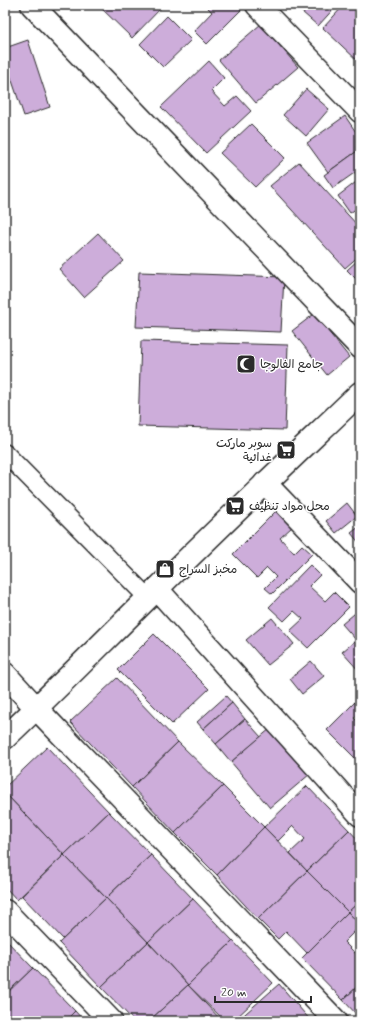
<svg xmlns="http://www.w3.org/2000/svg" width="365" height="1026" font-family="Mynerve,'Playpen Sans Arabic',sans-serif">
<rect width="100%" height="100%" fill="#fff"/>
<filter id="ink" filterUnits="userSpaceOnUse"><feTurbulence type="fractalNoise" baseFrequency=".025" numOctaves="2"/><feDisplacementMap in="SourceGraphic" scale="8" xChannelSelector="R" yChannelSelector="G"/><feConvolveMatrix kernelMatrix="1 2 1 2 8 2 1 2 1" color-interpolation-filters="sRGB"/></filter>
<g filter="url(#ink)">
<g fill="#cdadda" stroke="#2b2b2b">
<polygon points="98,5 164,5 132,38"/>
<polygon points="205,5 244,5 245,6 207,44 194,31 212,12"/>
<polygon points="294,5 337,5 318,26"/>
<polygon points="344,5 360,5 360,63 323,28"/>
<polygon points="167,16 191,40 163,67 140,44"/>
<polygon points="261,24 298,67 256,103 219,60"/>
<polygon points="28,40 50,107 24,116 5,60 5,48"/>
<polygon points="209,61 224,78 211,91 225,106 237,96 251,111 206,153 161,107"/>
<polygon points="306,89 329,109 306,136 283,115"/>
<polygon points="345,116 360,138 360,149 328,172 307,143"/>
<polygon points="251,124 285,158 255,187 220,153"/>
<polygon points="360,149 360,169 333,188 324,175"/>
<polygon points="299,162 360,228 360,255 345,268 270,186"/>
<polygon points="360,179 360,206 350,213 338,196"/>
<polygon points="98,233 124,261 84,297 59,269"/>
<polygon points="360,258 360,283 347,270"/>
<polygon points="139,272 284,277 281,332 136,327"/>
<polygon points="314,314 349,357 327,375 292,331"/>
<polygon points="141,341 288,345 285,430 138,426"/>
<polygon points="347,503 357,516 336,533 326,521"/>
<polygon points="276,511 292,527 280,538 294,553 302,545 312,554 272,594 265,588 276,577 267,568 257,578 233,554"/>
<polygon points="360,526 360,544 351,533"/>
<polygon points="310,565 320,575 309,586 325,601 334,592 349,607 308,648 290,631 303,619 294,611 284,621 269,607"/>
<polygon points="360,609 360,672 342,652 356,640 342,624"/>
<polygon points="272,618 294,644 268,665 246,640"/>
<polygon points="154,634 209,689 172,724 118,670"/>
<polygon points="311,661 324,676 302,694 290,679"/>
<polygon points="117,678 178,742 132,787 70,722"/>
<polygon points="226,696 232,703 203,729 197,722"/>
<polygon points="357,700 360,704 360,713 354,718 360,724 360,760 358,761 327,730"/>
<polygon points="232,703 245,719 216,744 203,729"/>
<polygon points="245,719 261,737 231,762 216,744"/>
<polygon points="271,728 310,774 270,808 231,762"/>
<polygon points="178,742 223,786 175,833 132,787"/>
<polygon points="47,747 109,812 64,855 5,793 5,787"/>
<polygon points="223,786 264,827 217,875 175,833"/>
<polygon points="307,786 349,830 307,871 290,853 305,839 293,826 278,841 264,827"/>
<polygon points="5,793 64,855 17,900 5,887"/>
<polygon points="109,812 151,855 106,898 64,855"/>
<polygon points="264,827 307,871 258,919 217,875"/>
<polygon points="349,830 360,842 360,901 348,912 307,871"/>
<polygon points="64,855 106,898 63,939 22,896"/>
<polygon points="151,855 193,899 148,942 106,898"/>
<polygon points="307,871 348,912 307,953 286,931 278,939 258,919"/>
<polygon points="106,898 148,942 101,987 59,943"/>
<polygon points="193,899 233,941 188,985 148,942"/>
<polygon points="360,901 360,925 348,912"/>
<polygon points="348,912 360,925 360,926 344,942 359,957 360,956 360,984 343,1000 302,958"/>
<polygon points="5,939 33,968 5,995"/>
<polygon points="233,941 273,983 233,1021 225,1021 188,985"/>
<polygon points="148,942 188,985 149,1021 134,1021 101,987"/>
<polygon points="33,968 75,1011 65,1021 21,1021 19,1019 17,1021 5,1021 5,995"/>
<polygon points="279,984 311,1021 237,1021"/>
<polygon points="360,984 360,1018 343,1000"/>
<polygon points="188,985 222,1021 149,1021"/>
<polygon points="75,1011 84,1021 65,1021"/>
</g>
<g fill="none" stroke-linecap="round" stroke-linejoin="round">
<g stroke="#2b2b2b" stroke-width="20">
<polyline id="lane" points="5,453 148,598"/>
</g>
<g stroke="#2b2b2b" stroke-width="25">
<g id="street">
<polyline points="32,5 360,347"/>
<polyline points="257,5 360,111"/>
<polyline points="265,483 360,582"/>
<polyline points="157,589 360,815"/>
<polyline points="5,674 37,709 336,1021"/>
<path d="M5,738C57,689 107,638 158,588C224,522 292,458 360,393"/>
<polyline points="5,911 111,1021"/>
</g>
</g>
<use href="#lane" stroke="#fff" stroke-width="17"/>
<use href="#street" stroke="#fff" stroke-width="22"/>
</g>
</g>
<defs>
<g id="mosque-square" transform="scale(1)"><rect x="-9" y="-9" width="18" height="18" rx="4" fill="#2b2b2b" stroke="#fff"/><path d="M3.5-4.9A6 6 0 1 0 3.5 4.9A5 5 0 1 1 3.5-4.9Z" fill="#fff"/></g>
<g id="supermarket-square" transform="scale(1)"><rect x="-9" y="-9" width="18" height="18" rx="4" fill="#2b2b2b" stroke="#fff"/><path d="M-6-5.5h2.5l.6 2H6L4.5 2H-2.5L-4.4-4H-6ZM-1.5 3.2a1.3 1.3 0 1 0 .1 0ZM3 3.2a1.3 1.3 0 1 0 .1 0Z" fill="#fff"/></g>
<g id="shop-square" transform="scale(1)"><rect x="-9" y="-9" width="18" height="18" rx="4" fill="#2b2b2b" stroke="#fff"/><path d="M-5-2.5h2.3a2.7 3.5 0 0 1 5.4 0H5L5.5 6h-11ZM-1.5-2.5h3a1.5 2.3 0 0 0-3 0Z" fill="#fff"/></g>
</defs>
<g fill-rule="evenodd">
<use href="#mosque-square" x="246" y="364"/>
<use href="#supermarket-square" x="286" y="450"/>
<use href="#supermarket-square" x="235" y="506"/>
<use href="#shop-square" x="165" y="569"/>
</g>
<g text-anchor="middle" stroke-width="3" stroke-linejoin="round" paint-order="stroke">
<g font-size="12" fill="#2b2b2b" stroke="#fff" text-anchor="start">
<text x="260" y="368">جامع الفالوجا</text>
<text x="272" y="447" text-anchor="end">سوبر ماركت<tspan x="272" dy="14">غدائية</tspan></text>
<text x="249" y="510">محل مواد تنظيف</text>
<text x="179" y="573">مخبز السراج</text>
</g>
</g>
<rect width="365" height="1026" fill="none" stroke="#fff" stroke-width="20"/>
<rect x="10" y="10" width="345" height="1006" fill="none" stroke="#2b2b2b" stroke-width="1.5" filter="url(#ink)"/>
<path d="M215 996v6h96v-6" fill="none" stroke="#2b2b2b" stroke-width="2"/>
<text x="221" y="996" font-size="12" fill="#2b2b2b" stroke="#ffffff" stroke-width="3" paint-order="stroke">20 m</text>
</svg>
